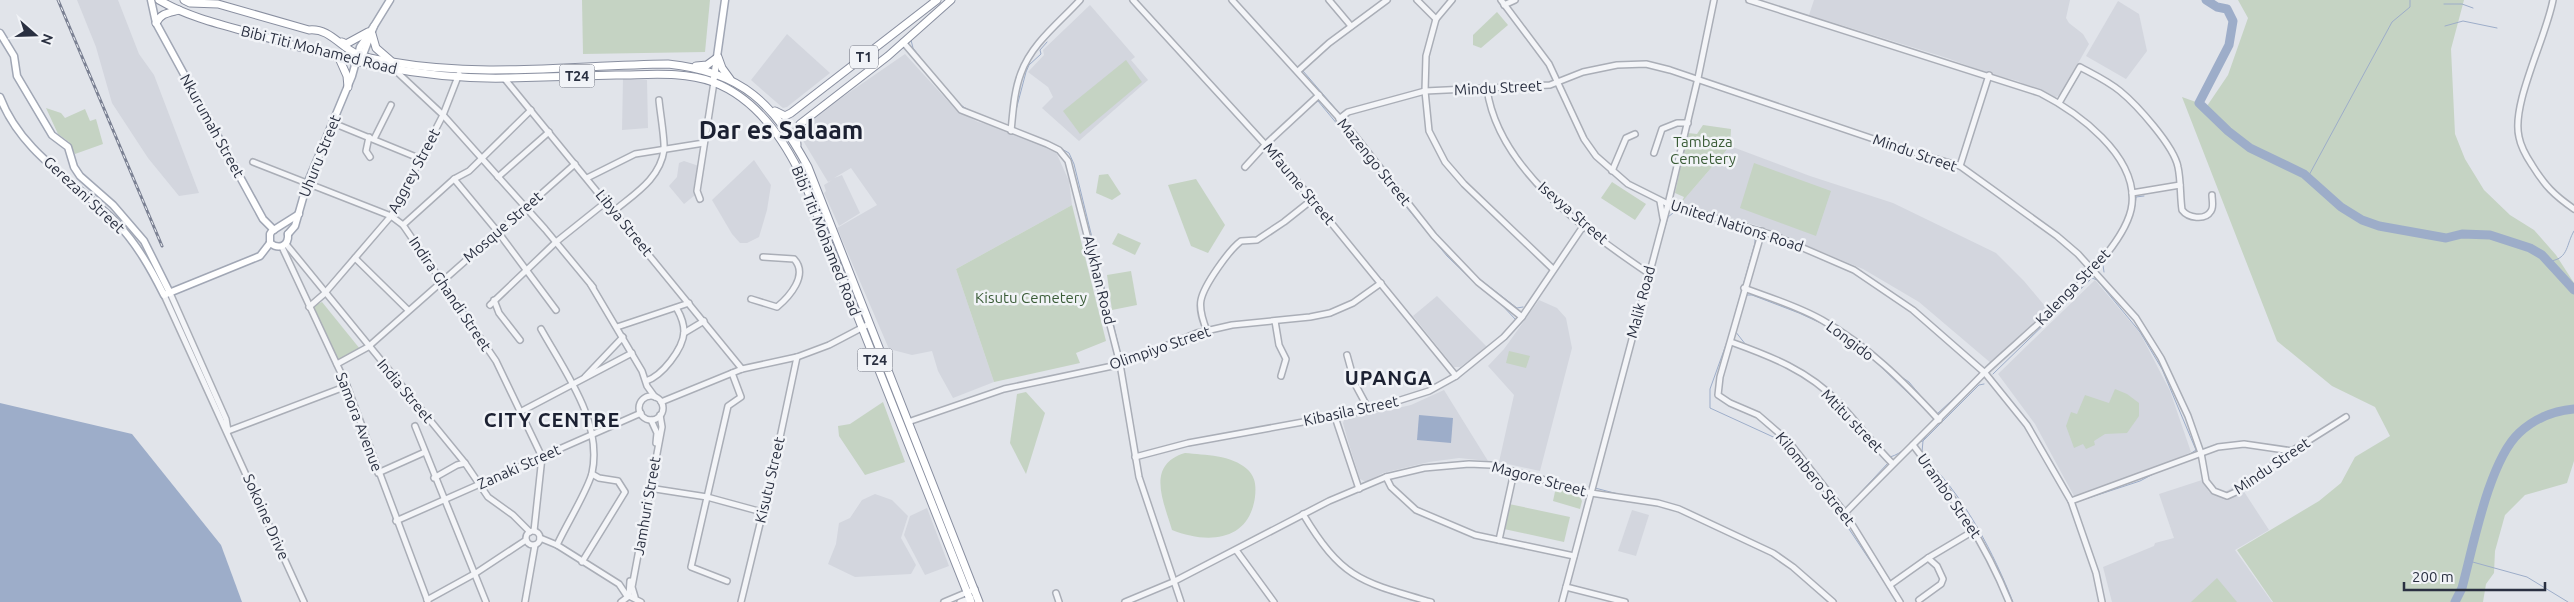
<svg xmlns="http://www.w3.org/2000/svg" width="2574" height="602" font-family="Ubuntu,sans-serif">
<rect width="100%" height="100%" fill="#e1e4ea"/>
<g fill="#d3d6de">
<polygon points="77,0 118,0 139,54 154,75 199,193 179,196 148,158 112,103 96,47"/>
<polygon points="1814,0 2070,0 2066,18 2069,23 2083,34 2089,44 2060,95 2052,99 2018,81 1990,74 1947,58 1809,15"/>
<polygon points="2118,1 2139,14 2147,51 2126,79 2086,56"/>
<polygon points="1090,5 1135,57 1131,60 1148,80 1079,141 1042,108 1053,97 1048,87 1028,72 1044,55 1043,50"/>
<polygon points="787,34 830,73 787,107 783,108 751,80"/>
<polygon points="905,54 956,110 978,122 999,127 1055,150 1069,181 1072,205 956,269 994,382 953,398 938,371 932,351 912,355 889,349 837,228 877,205 851,168 834,178 842,175 860,213 839,226 824,193 826,191 824,185 832,180 828,182 796,129"/>
<polygon points="623,79 647,80 648,128 622,130"/>
<polygon points="1730,146 1810,176 1893,203 1996,253 2024,281 2049,311 1992,364 1919,302 1863,269 1762,227 1681,203"/>
<polygon points="754,160 771,185 767,210 759,237 747,243 740,243 732,234 712,200"/>
<polygon points="684,161 699,166 695,195 684,204 669,186 677,177 679,163"/>
<polygon points="2095,280 2140,333 2170,391 2191,452 2140,475 2074,496 2035,424 1998,374"/>
<polygon points="1437,296 1487,347 1460,367 1454,367 1413,316"/>
<polygon points="1539,300 1557,308 1566,318 1572,348 1540,471 1499,462 1514,395 1488,366 1504,349"/>
<polygon points="1444,390 1488,461 1459,458 1429,462 1383,473 1366,482 1360,479 1348,441 1343,423 1344,420 1411,405"/>
<polygon points="2202,480 2209,492 2219,495 2239,484 2269,530 2235,550 2272,602 2112,602 2103,567 2154,546 2155,543 2174,538 2159,494"/>
<polygon points="875,494 892,500 908,516 901,538 916,565 911,574 855,577 828,564 836,544 839,523 850,518 862,500"/>
<polygon points="927,508 949,566 925,575 904,535 910,516"/>
<polygon points="1632,510 1649,515 1636,556 1618,551"/>
</g>
<g fill="#c5d3c3">
<polygon points="582,0 710,0 705,52 583,54"/>
<polygon points="2238,0 2464,0 2451,49 2455,134 2465,159 2484,190 2510,215 2534,230 2556,255 2574,283 2574,461 2567,483 2525,495 2505,515 2495,551 2494,573 2486,584 2483,602 2273,602 2237,550 2319,501 2341,483 2355,457 2390,436 2375,407 2332,386 2277,341 2182,97 2207,106 2228,75 2248,18"/>
<polygon points="1497,12 1508,25 1481,48 1473,45 1473,35"/>
<polygon points="1126,60 1142,82 1080,134 1063,111"/>
<polygon points="46,108 61,113 65,118 85,109 90,121 96,119 103,144 75,154 69,142 58,134"/>
<polygon points="1703,125 1731,129 1730,146 1681,203 1684,197 1675,193 1688,133 1697,134"/>
<polygon points="1754,163 1831,191 1816,236 1740,208"/>
<polygon points="1108,174 1121,194 1112,200 1096,193 1099,175"/>
<polygon points="1196,179 1225,225 1208,253 1191,246 1168,185"/>
<polygon points="1612,182 1646,204 1635,220 1601,198"/>
<polygon points="1072,205 1106,341 1076,353 1080,363 994,382 956,269"/>
<polygon points="1118,233 1141,243 1135,255 1112,244"/>
<polygon points="1131,271 1137,305 1112,310 1107,275"/>
<polygon points="322,302 360,349 339,362 312,307"/>
<polygon points="1509,351 1530,356 1526,368 1506,363"/>
<polygon points="2115,389 2127,394 2139,403 2139,416 2127,433 2105,434 2094,441 2095,445 2086,449 2083,444 2074,448 2066,426 2071,412 2077,414 2085,395 2109,403"/>
<polygon points="1026,392 1045,413 1026,474 1010,443 1017,394"/>
<polygon points="883,402 905,462 865,475 839,436 838,426 850,424"/>
<path d="M1185,453C1205,455 1232,455 1247,469C1256,477 1256,487 1255,497C1249,542 1207,544 1172,530C1164,502 1145,465 1185,453Z"/>
<polygon points="1556,487 1578,493 1582,501 1580,509 1553,501"/>
<polygon points="1509,504 1570,517 1564,542 1504,529"/>
<polygon points="2217,578 2237,602 2191,602"/>
</g>
<g fill="#9dadc9">
<polygon points="0,403 132,434 221,545 242,602 0,602"/>
<polygon points="1419,415 1453,418 1451,443 1417,440"/>
</g>
<g fill="none" stroke-linecap="round" stroke-linejoin="round">
<g stroke="#9dadc9" stroke-width="1">
<polyline points="2444,4 2462,4 2473,8"/>
<polyline points="2445,26 2463,21 2497,28"/>
<polyline points="911,40 913,48 935,76"/>
<polyline points="1303,71 1341,115"/>
<polyline points="1314,103 1318,101 1447,256 1479,287 1500,303 1516,320 1496,340"/>
<polyline points="959,104 970,111"/>
<polyline points="1016,110 1026,72 1029,65 1041,54 1040,50 1047,42"/>
<polyline points="1344,118 1351,127"/>
<polyline points="1060,148 1069,153 1074,164 1122,360"/>
<polyline points="2308,177 2392,22 2410,7 2410,0"/>
<polyline points="1752,235 1755,235 1755,243 1728,339 1710,389 1710,408 1782,441 1837,511 1893,595"/>
<polyline points="1660,244 1668,217 1673,213"/>
<path d="M2551,263V261C2569,258 2566,244 2574,231"/>
<path d="M2104,272L2103,265C2117,243 2134,224 2136,197L2144,196"/>
<polyline points="1473,274 1517,308 1523,307"/>
<path d="M1746,295H1752L1799,313L1836,330L1876,362L1936,420L1923,441C1906,444 1904,453 1890,457L1817,382L1804,372L1780,359L1746,345L1735,331Z"/>
<path d="M1735,344C1770,358 1809,373 1835,401C1854,421 1869,444 1888,463L1845,509C1830,498 1809,461 1794,445C1772,420 1748,411 1718,398C1719,380 1723,361 1732,345Z"/>
<polyline points="1458,370 1468,363"/>
<polyline points="1124,371 1134,431"/>
<polyline points="1897,374 1909,382 1925,401"/>
<polyline points="1993,374 2092,278 2097,280 2140,332 2162,369 2196,450 2187,456"/>
<polyline points="1929,406 1937,414 1975,379"/>
<polyline points="1616,410 1631,354"/>
<polyline points="1198,439 1285,423"/>
<polyline points="1926,458 1922,452 1923,441 1979,385 1984,384"/>
<path d="M1930,463C1967,502 1993,552 2013,602"/>
<polyline points="1595,488 1618,494"/>
<polyline points="2076,502 2140,481 2157,472"/>
<polyline points="2469,561 2527,577 2568,602"/>
</g>
<g stroke="#9dadc9" stroke-width="9">
<polyline points="2206,0 2217,7 2227,9 2233,21 2229,45 2199,103 2228,131 2250,148 2304,174 2341,207 2362,220 2379,226 2446,238 2462,234 2490,235 2530,248 2542,255 2574,290"/>
<path d="M2455,602L2462,588C2473,547 2489,461 2519,433C2535,418 2552,411 2574,409"/>
</g>
<g stroke="#aaaeb7" stroke-width="8">
<g id="minor">
<polyline points="1133,0 1284,165 1456,376"/>
<polyline points="1232,0 1352,132 1434,236 1478,282 1522,317"/>
<polyline points="1329,0 1351,26"/>
<polyline points="1417,0 1436,19"/>
<polyline points="1452,0 1436,19 1426,56 1425,91 1429,131 1445,162 1464,184 1553,269"/>
<polyline points="1501,0 1549,64 1584,139 1596,156 1628,184 1668,204 1773,235 1854,270 1913,310 1985,373 2027,425 2071,501 2096,573 2102,602"/>
<path d="M1749,0L2040,93C2077,112 2137,155 2132,204C2127,255 2022,336 1984,373C1938,420 1891,466 1845,513"/>
<path d="M2553,0C2546,38 2511,104 2519,137C2521,148 2526,156 2532,165C2545,186 2554,195 2574,209"/>
<polyline points="1504,5 1515,0"/>
<polyline points="903,42 961,110 1047,144 1059,150 1068,161 1120,364 1139,477 1181,602"/>
<polyline points="396,71 443,115 545,229 593,287"/>
<polyline points="1298,71 1329,43 1387,0"/>
<polyline points="504,78 742,369"/>
<path d="M1487,89C1498,169 1585,230 1648,273"/>
<path d="M2059,103L2080,67C2093,74 2108,81 2120,91C2137,105 2174,146 2178,167C2181,181 2180,196 2182,210C2188,218 2205,221 2211,211C2214,207 2212,200 2212,195"/>
<polyline points="1339,119 1348,112 1425,91 1550,85 1583,72 1617,65 1646,64 1670,70 1903,149 1960,166 2057,236 2078,254 2136,318 2161,358 2188,416 2201,453 2206,481 2214,491 2227,496 2238,491 2292,451 2346,417"/>
<polyline points="333,123 421,159"/>
<path d="M1011,131C1013,112 1014,91 1021,73C1032,43 1059,23 1080,0"/>
<polyline points="369,137 366,151 370,157"/>
<polyline points="374,139 391,105"/>
<polyline points="1654,153 1662,129 1677,123 1688,123"/>
<polyline points="253,162 391,216 403,225 496,361 542,457 534,531"/>
<polyline points="1960,166 1989,75"/>
<polyline points="1245,167 1266,144 1319,95"/>
<polyline points="1612,171 1626,138 1635,134"/>
<polyline points="498,177 549,132"/>
<polyline points="587,178 635,154 704,143"/>
<polyline points="454,179 498,232 556,310"/>
<polyline points="2132,193 2180,185"/>
<polyline points="700,199 697,191 714,82"/>
<polyline points="1660,201 1663,218"/>
<path d="M614,211C634,194 660,179 664,150C665,140 660,112 659,100"/>
<polyline points="403,225 454,179 469,171 531,110"/>
<polyline points="1762,231 1720,377 1718,395 1730,403 1758,415 1788,441 1845,513 1900,602"/>
<polyline points="286,244 465,463 488,497 513,515 530,532"/>
<polyline points="282,247 347,386 428,602"/>
<polyline points="355,258 408,310"/>
<polyline points="591,285 642,371 647,386 655,397"/>
<path d="M1744,288C1770,298 1798,306 1822,320C1867,345 1905,383 1939,420"/>
<polyline points="170,293 226,419 228,431"/>
<polyline points="164,295 304,602"/>
<path d="M751,299L777,307C789,297 809,275 794,259L763,257"/>
<polyline points="494,300 499,313 520,340"/>
<polyline points="490,305 556,242 606,202"/>
<polyline points="309,307 324,294 391,216 443,115 459,74"/>
<polyline points="1275,321 1279,345 1286,359 1281,376"/>
<polyline points="617,327 689,303"/>
<path d="M541,329C565,372 603,422 592,473C588,490 565,527 557,545"/>
<path d="M1207,331C1203,321 1199,310 1201,300C1204,285 1229,250 1241,241L1257,240L1284,222L1313,199"/>
<polyline points="684,333 704,321"/>
<path d="M1731,342C1770,356 1809,371 1838,402C1857,422 1873,444 1892,463"/>
<polyline points="1347,355 1355,384 1369,410"/>
<polyline points="337,364 368,347 575,164"/>
<polyline points="585,377 623,337"/>
<path d="M646,381C662,376 683,349 684,332C684,324 681,316 677,309"/>
<circle cx="651" cy="408" r="12"/>
<polyline points="661,402 742,369 797,357 829,345 869,324"/>
<polyline points="520,412 632,353"/>
<polyline points="1335,417 1359,489"/>
<polyline points="651,420 657,433 656,443"/>
<polyline points="908,422 1004,389 1122,364 1197,333 1232,325 1310,317 1330,313 1353,303 1381,283"/>
<polyline points="415,426 486,602"/>
<polyline points="228,431 347,386"/>
<path d="M1913,445C1953,497 1984,540 2009,602"/>
<polyline points="1135,457 1188,443 1369,410 1429,391 1456,376 1504,337 1522,317 1584,225"/>
<polyline points="378,473 425,452"/>
<polyline points="1386,477 1391,487 1416,510 1475,535 1574,556"/>
<polyline points="434,478 457,465 465,463"/>
<polyline points="649,488 707,497 762,512"/>
<polyline points="2071,501 2218,447 2244,444 2292,451"/>
<path d="M1303,514C1342,579 1361,582 1431,602"/>
<polyline points="396,521 641,413"/>
<circle cx="533" cy="538" r="7"/>
<polyline points="540,538 557,545 619,584 627,596"/>
<polyline points="1499,540 1514,472"/>
<polyline points="1236,550 1274,602"/>
<polyline points="582,562 625,492 618,481 599,478 592,474"/>
<polyline points="727,581 691,567 728,406 741,397 732,373"/>
<polyline points="1890,585 1928,558 1975,530"/>
<polyline points="1566,587 1625,602"/>
<polyline points="1056,593 1059,602"/>
<polyline points="629,596 630,581"/>
<polyline points="635,597 632,587 662,427 660,415"/>
<polyline points="427,600 476,573 526,540"/>
<polyline points="1919,600 1941,584 1943,579 1937,566 1928,558"/>
<polyline points="525,602 535,545"/>
<polyline points="621,602 629,596 641,602"/>
<polyline points="741,602 774,466 797,357"/>
<polyline points="944,602 975,589"/>
<polyline points="960,602 971,598"/>
<polyline points="1125,602 1173,582 1329,501 1386,477 1424,468 1469,464 1491,465 1591,493 1658,503 1679,509 1773,553 1793,567 1833,602"/>
<polyline points="1562,602 1668,204 1698,78 1714,0"/>
</g>
</g>
<g stroke="#a1a7b5" stroke-width="9">
<g id="major">
<polyline points="151,0 156,23 263,219 274,230"/>
<polyline points="0,33 14,56 17,76 52,135 68,147 74,167 80,176 113,205 144,241 170,293"/>
<polyline points="361,60 374,26 390,0"/>
<polyline points="714,78 725,0"/>
<path d="M0,97C21,153 76,182 116,222C137,244 151,269 164,295L260,256L270,243"/>
<polyline points="288,234 295,226 307,184 352,76 360,47 374,26"/>
<polyline points="270,243 270,234 272,231 299,214"/>
<path d="M270,243C279,250 289,246 288,234"/>
</g>
</g>
<g stroke="#898fa0" stroke-width="9">
<g id="highway">
<path d="M159,0C188,17 222,25 255,34C337,59 419,80 507,78C543,77 580,76 616,75C649,75 682,71 713,82C758,99 786,142 805,184L971,602"/>
<path d="M184,0L190,3L218,4L309,30C331,28 340,48 359,55C368,58 381,60 392,62C483,78 576,65 668,64C743,72 773,103 808,167L979,602"/>
<path d="M156,23C161,13 168,13 179,10"/>
<polyline points="372,34 376,48 391,61"/>
<polyline points="342,42 346,44 368,32"/>
<polyline points="339,58 347,76 348,87"/>
<polyline points="696,66 707,65 718,57 722,68 730,79"/>
<polyline points="775,111 785,116 791,113 937,0"/>
<polyline points="797,145 796,132 800,124 888,56 951,0"/>
</g>
</g>
<use href="#minor" stroke="#f4f5f8" stroke-width="5"/>
<use href="#major" stroke="#fff" stroke-width="6"/>
<use href="#highway" stroke="#fff" stroke-width="7"/>
<g stroke="#7b8193" stroke-width="3">
<polyline id="rail" points="58,0 162,246"/>
</g>
<use href="#rail" stroke="#f1f3f7" stroke-width="1" stroke-dasharray="4" stroke-linecap="butt"/>
</g>
<g text-anchor="middle" stroke-width="5" stroke-linejoin="round" paint-order="stroke">
<g fill="#f1f3f7" stroke="#666a78" stroke-width="1">
<rect x="850" y="45.5" width="28" height="23" rx="4"/>
<rect x="559.5" y="64.5" width="35" height="23" rx="4"/>
<rect x="857.5" y="348.5" width="35" height="23" rx="4"/>
</g>
<g font-size="14" font-weight="bold" fill="#2a3041">
<text x="864" y="62">T1</text>
<text x="577" y="81">T24</text>
<text x="875" y="365">T24</text>
</g>
<g font-size="15" fill="#2a3041" stroke="#f1f3f7">
<text transform="translate(319 50) rotate(14)" y="5">Bibi Titi Mohamed Road</text>
<text transform="translate(1498 88) rotate(-3)" y="5">Mindu Street</text>
<text transform="translate(212 126) rotate(61)" y="5">Nkurumah Street</text>
<text transform="translate(1915 153) rotate(19)" y="5">Mindu Street</text>
<text transform="translate(320 156) rotate(-68)" y="5">Uhuru Street</text>
<text transform="translate(1374 162) rotate(51)" y="5">Mazengo Street</text>
<text transform="translate(414 171) rotate(-62)" y="5">Aggrey Street</text>
<text transform="translate(1299 184) rotate(50)" y="5">Mfaume Street</text>
<text transform="translate(84 195) rotate(43)" y="5">Gerezani Street</text>
<text transform="translate(1573 213) rotate(41)" y="5">Isevya Street</text>
<text transform="translate(624 223) rotate(51)" y="5">Libya Street</text>
<text transform="translate(1737 226) rotate(18)" y="5">United Nations Road</text>
<text transform="translate(503 227) rotate(-41)" y="5">Mosque Street</text>
<text transform="translate(826 241) rotate(68)" y="5">Bibi Titi Mohamed Road</text>
<text transform="translate(1099 280) rotate(76)" y="5">Alykhan Road</text>
<text transform="translate(2073 287) rotate(-46)" y="5">Kalenga Street</text>
<text transform="translate(450 294) rotate(56)" y="5">Indira Ghandi Street</text>
<text transform="translate(1641 302) rotate(-75)" y="5">Malik Road</text>
<text transform="translate(1850 341) rotate(37)" y="5">Longido</text>
<text transform="translate(1160 348) rotate(-19)" y="5">Olimpiyo Street</text>
<text transform="translate(405 391) rotate(50)" y="5">India Street</text>
<text transform="translate(1351 411) rotate(-12)" y="5">Kibasila Street</text>
<text transform="translate(1852 421) rotate(46)" y="5">Mtitu street</text>
<text transform="translate(359 422) rotate(69)" y="5">Samora Avenue</text>
<text transform="translate(2272 466) rotate(-34)" y="5">Mindu Street</text>
<text transform="translate(519 467) rotate(-24)" y="5">Zanaki Street</text>
<text transform="translate(1539 479) rotate(15)" y="5">Magore Street</text>
<text transform="translate(1815 479) rotate(51)" y="5">Kilombero Street</text>
<text transform="translate(770 480) rotate(-77)" y="5">Kisutu Street</text>
<text transform="translate(1949 496) rotate(55)" y="5">Urambo Street</text>
<text transform="translate(647 506) rotate(-80)" y="5">Jamhuri Street</text>
<text transform="translate(266 517) rotate(66)" y="5">Sokoine Drive</text>
</g>
<g font-size="15" fill="#3a5c37" stroke="#f1f3f7">
<text x="1703" y="147">Tambaza<tspan x="1703" dy="17">Cemetery</tspan></text>
<text x="1031" y="303">Kisutu Cemetery</text>
</g>
<g font-size="20" font-weight="bold" letter-spacing="1" fill="#1c2132" stroke="#f1f3f7">
<text x="1389" y="385">UPANGA</text>
<text x="552" y="427">CITY CENTRE</text>
</g>
<g font-size="25" font-weight="bold" fill="#1c2132" stroke="#f1f3f7">
<text x="781" y="139">Dar es Salaam</text>
</g>
</g>
<g transform="translate(35 35) rotate(110)" stroke="#f1f3f7" stroke-width="4" paint-order="stroke">
<path d="M0-4L9 19L0 12L-9 19Z" fill="#2a3041"/>
<text y="-8" font-size="14" font-weight="bold" text-anchor="middle" fill="#2a3041">N</text>
</g>
<path d="M2404 582v8h141v-8" fill="none" stroke="#2a3041" stroke-width="2.5"/>
<text x="2412" y="582" font-size="15" fill="#2a3041" stroke="#f1f3f7" stroke-width="4" paint-order="stroke">200 m</text>
</svg>
